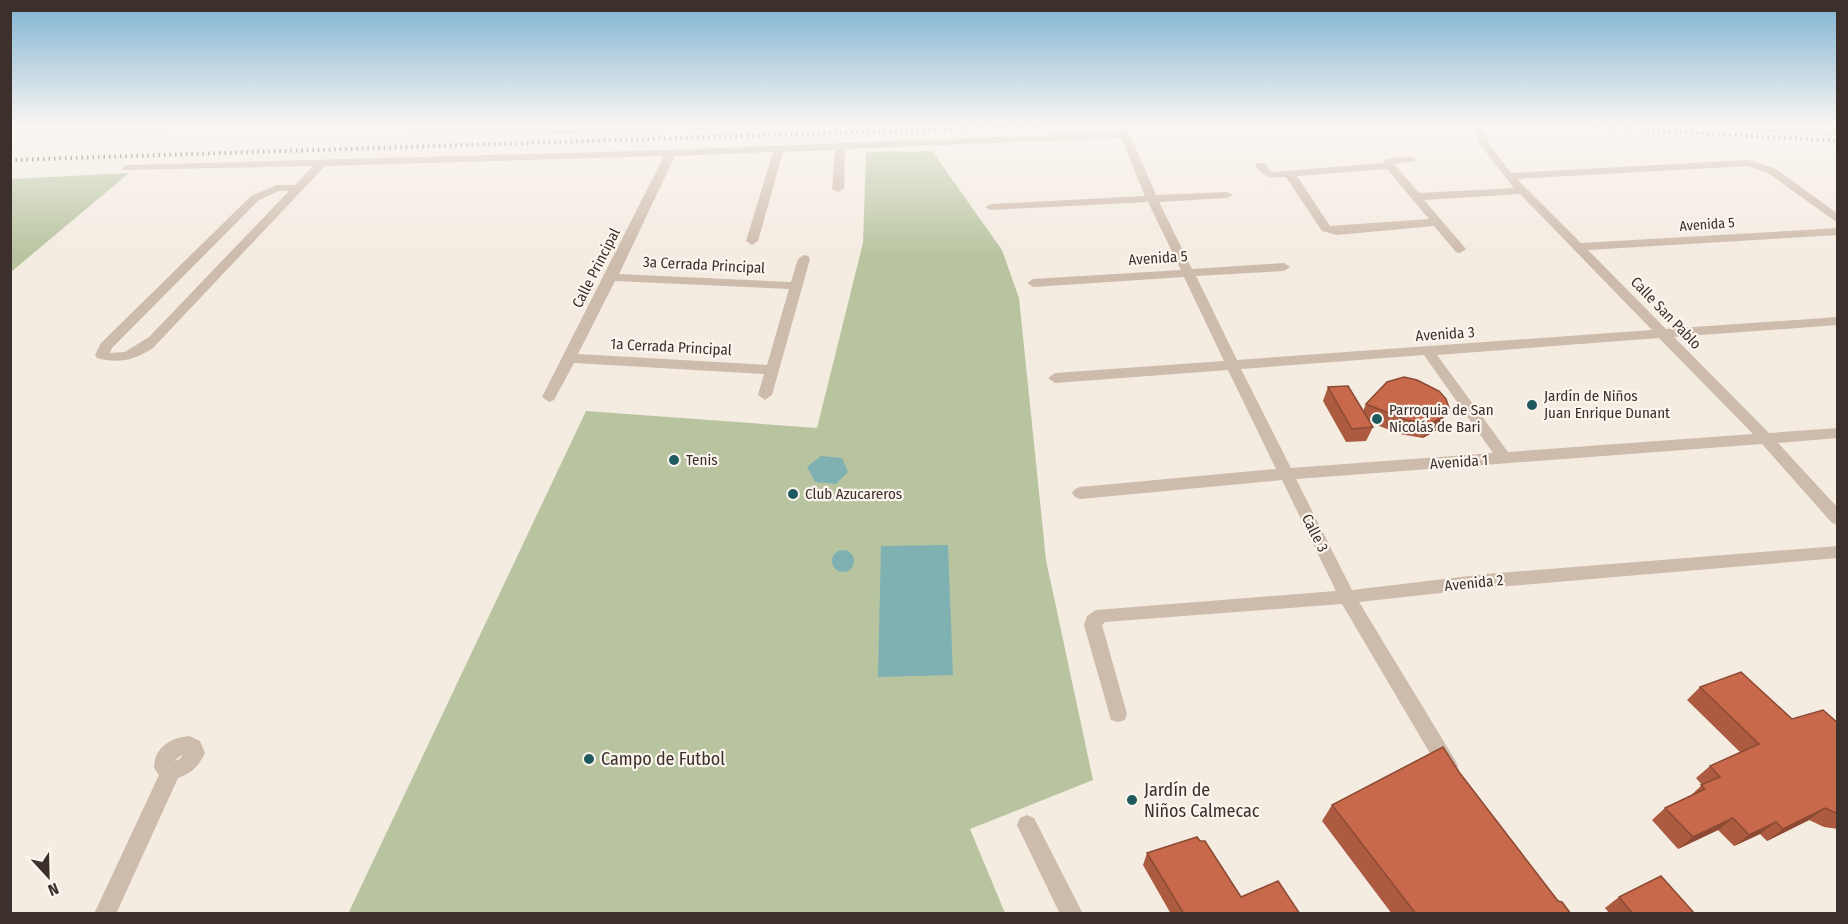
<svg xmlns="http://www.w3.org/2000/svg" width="1848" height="924" font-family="'Fira Sans Condensed',sans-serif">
<rect width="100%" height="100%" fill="#f4ebe1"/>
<g fill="#b8c4a0">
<polygon points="932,151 1002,250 1019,298 1046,560 1093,780 970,829 1005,913 348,914 586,411 817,428 863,243 866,152"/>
<polygon points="129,173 11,272 11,179"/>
</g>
<g fill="#7fb0b2">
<polygon points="821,456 842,458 848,472 836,484 815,482 807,467"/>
<polygon points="948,545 953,675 878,677 881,546"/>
<circle cx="843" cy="561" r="11"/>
</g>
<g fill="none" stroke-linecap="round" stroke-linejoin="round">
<g fill="#cdbbac" fill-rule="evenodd">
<polygon points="10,126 441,126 535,129 724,126 719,129 535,135 362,129 10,132"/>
<path d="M1118,126L1127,128L1156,195L1227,192L1233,195L1227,198L1159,202L1192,269L1284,263L1290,267L1284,271L1196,276L1237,360L1652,330L1520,194L1424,200L1466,249L1460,253L1456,252L1434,226L1337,235L1322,231L1286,177C1271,178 1264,178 1255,165L1256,163H1264L1272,172L1383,163L1386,159L1411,156L1416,159L1415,161L1394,164L1419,193L1514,188L1481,146L1471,126H1481L1491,146L1511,173L1749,160L1776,169L1838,214V223L1768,173L1748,166L1517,179L1581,243L1838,228V235L1588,250L1666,329L1838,317V325L1674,337L1769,433L1838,428V438L1778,443L1838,508V525L1832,523L1762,444L1296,479L1352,590L1486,574L1838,546V558L1486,588L1359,602L1455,760L1458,766L1455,772L1448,775L1441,772L1342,604L1105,622L1102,625L1127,714L1125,720L1118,722L1111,720L1084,625L1087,616L1096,610L1336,591L1282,480L1080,499L1075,497L1072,493L1075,489L1080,487L1276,469L1228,370L1055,383L1048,378L1055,373L1224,361L1184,277L1033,287L1027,283L1033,279L1181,270L1148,202L991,210L985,207L991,204L1145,196L1121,138L845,149L844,189L838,192L832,189L835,150L783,152L758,241L752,245L746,241L773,152L675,156L619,274L791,282L798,259L804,255L808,256L810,259L772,395L765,400L758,395L764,374L574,363L554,400L549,402L542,397L664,156L325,166L153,348C135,360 118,364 97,358L95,355L101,343L251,196L277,185H295L313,166L123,170L122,168L127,165L671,150L1119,132ZM1387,169L1429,219L1330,226L1297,176ZM279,191H289L149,337L125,352L110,353L112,348L259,200ZM615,281L789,289L767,365L578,354ZM1659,338L1753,434L1508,452L1437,355ZM1424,355L1493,453L1291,468L1241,369Z"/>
<polygon points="1707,126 1761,126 1838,130 1838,136 1712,129"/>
<path d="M189,736L200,741L205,753C198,767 192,773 178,778L116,914H94L159,775L154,768C154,748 170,738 189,736ZM183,754L180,759L174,761Z"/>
<polygon points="1027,815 1034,818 1083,914 1060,914 1017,825 1020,818"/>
</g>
<g stroke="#3b302b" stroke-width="4" stroke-dasharray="1.5 4" stroke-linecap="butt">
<polyline points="1581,126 1838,141"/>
<polyline points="10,160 1041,126"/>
</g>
</g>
<g fill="#ac5a40">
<polygon points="1328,387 1363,411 1366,404 1449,408 1437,430 1423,438 1400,434 1369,422 1373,427 1366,441 1346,442 1323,401"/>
<polygon points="1700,687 1792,719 1838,723 1838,829 1824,827 1809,820 1767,841 1760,834 1734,846 1718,830 1678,849 1652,820 1665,808 1688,798 1702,785 1696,778 1710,766 1740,752 1687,700"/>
<polygon points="1459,772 1558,901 1571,914 1392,914 1322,821 1332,805"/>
<polygon points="1147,853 1241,897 1300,914 1171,914 1143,865"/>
<polygon points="1619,897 1695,914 1610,914 1605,908"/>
</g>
<g fill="#8c4a34">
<polygon points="1444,416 1437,430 1423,438 1430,424"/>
<polygon points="1825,808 1809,820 1767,841 1783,829"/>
<polygon points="1733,818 1718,830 1678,849 1693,837"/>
<polygon points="1776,822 1760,834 1734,846 1749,835"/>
</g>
<g fill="#c8694b" stroke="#8c4a34" stroke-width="1.5">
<polygon points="1404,377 1417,380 1439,391 1446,399 1449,408 1444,416 1430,424 1407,420 1366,404 1387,382"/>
<polygon points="1348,386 1373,427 1352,429 1328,387"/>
<polygon points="1741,672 1792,719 1823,710 1838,723 1838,814 1825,808 1783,829 1776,822 1749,835 1733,818 1693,837 1665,808 1705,789 1701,785 1720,777 1710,766 1759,744 1700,687"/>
<polygon points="1443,747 1459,772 1558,901 1562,902 1571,914 1416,914 1332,805"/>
<polygon points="1197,837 1200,841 1205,841 1241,897 1278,881 1300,914 1184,914 1147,853"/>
<polygon points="1661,876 1695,914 1633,914 1619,897"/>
</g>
<linearGradient id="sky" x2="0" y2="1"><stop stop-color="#7eb2d2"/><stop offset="0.49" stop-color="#faf6f2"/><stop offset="1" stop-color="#faf6f2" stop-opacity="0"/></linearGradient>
<rect width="1848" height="255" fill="url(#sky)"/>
<g fill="#1f5a5e" stroke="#fbf5ee" stroke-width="2">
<circle cx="1532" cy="405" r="6"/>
<circle cx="1377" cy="419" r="6"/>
<circle cx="674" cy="460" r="6"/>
<circle cx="793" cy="494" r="6"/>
<circle cx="589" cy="759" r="6"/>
<circle cx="1132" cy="800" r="6"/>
</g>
<g text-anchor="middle" stroke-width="4.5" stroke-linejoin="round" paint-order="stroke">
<g font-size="14" fill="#3b302b" stroke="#fbf5ee">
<text transform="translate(1707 224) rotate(-4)" y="5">Avenida 5</text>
</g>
<g font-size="15" fill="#3b302b" stroke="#fbf5ee">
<text transform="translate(1158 258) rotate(-4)" y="5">Avenida 5</text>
<text transform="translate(704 265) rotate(3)" y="5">3a Cerrada Principal</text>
<text transform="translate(596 268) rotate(-63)" y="5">Calle Principal</text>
<text transform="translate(1666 313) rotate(46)" y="5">Calle San Pablo</text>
<text transform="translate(1445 334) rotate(-4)" y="5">Avenida 3</text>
<text transform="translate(671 347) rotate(3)" y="5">1a Cerrada Principal</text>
<text transform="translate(1459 462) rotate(-4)" y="5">Avenida 1</text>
<text transform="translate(1315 533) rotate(63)" y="5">Calle 3</text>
<text transform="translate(1474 583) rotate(-6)" y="5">Avenida 2</text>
</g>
<g font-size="15" fill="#3b302b" stroke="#fbf5ee" text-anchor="start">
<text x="1544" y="401">Jardín de Niños<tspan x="1544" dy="17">Juan Enrique Dunant</tspan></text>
<text x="1389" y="415">Parroquia de San<tspan x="1389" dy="17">Nicolás de Bari</tspan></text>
<text x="686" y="465">Tenis</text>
<text x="805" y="499">Club Azucareros</text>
</g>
<g font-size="18" fill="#3b302b" stroke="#fbf5ee" text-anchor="start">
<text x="601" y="765">Campo de Futbol</text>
<text x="1144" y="796">Jardín de<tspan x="1144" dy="21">Niños Calmecac</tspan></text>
</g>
</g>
<rect width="1848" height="924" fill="none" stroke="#3b302b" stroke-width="24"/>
<g transform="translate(48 876) rotate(158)" stroke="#fbf5ee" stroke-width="4.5" paint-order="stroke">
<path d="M0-4.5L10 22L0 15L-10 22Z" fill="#3b302b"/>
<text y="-9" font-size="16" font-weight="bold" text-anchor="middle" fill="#3b302b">N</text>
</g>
</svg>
